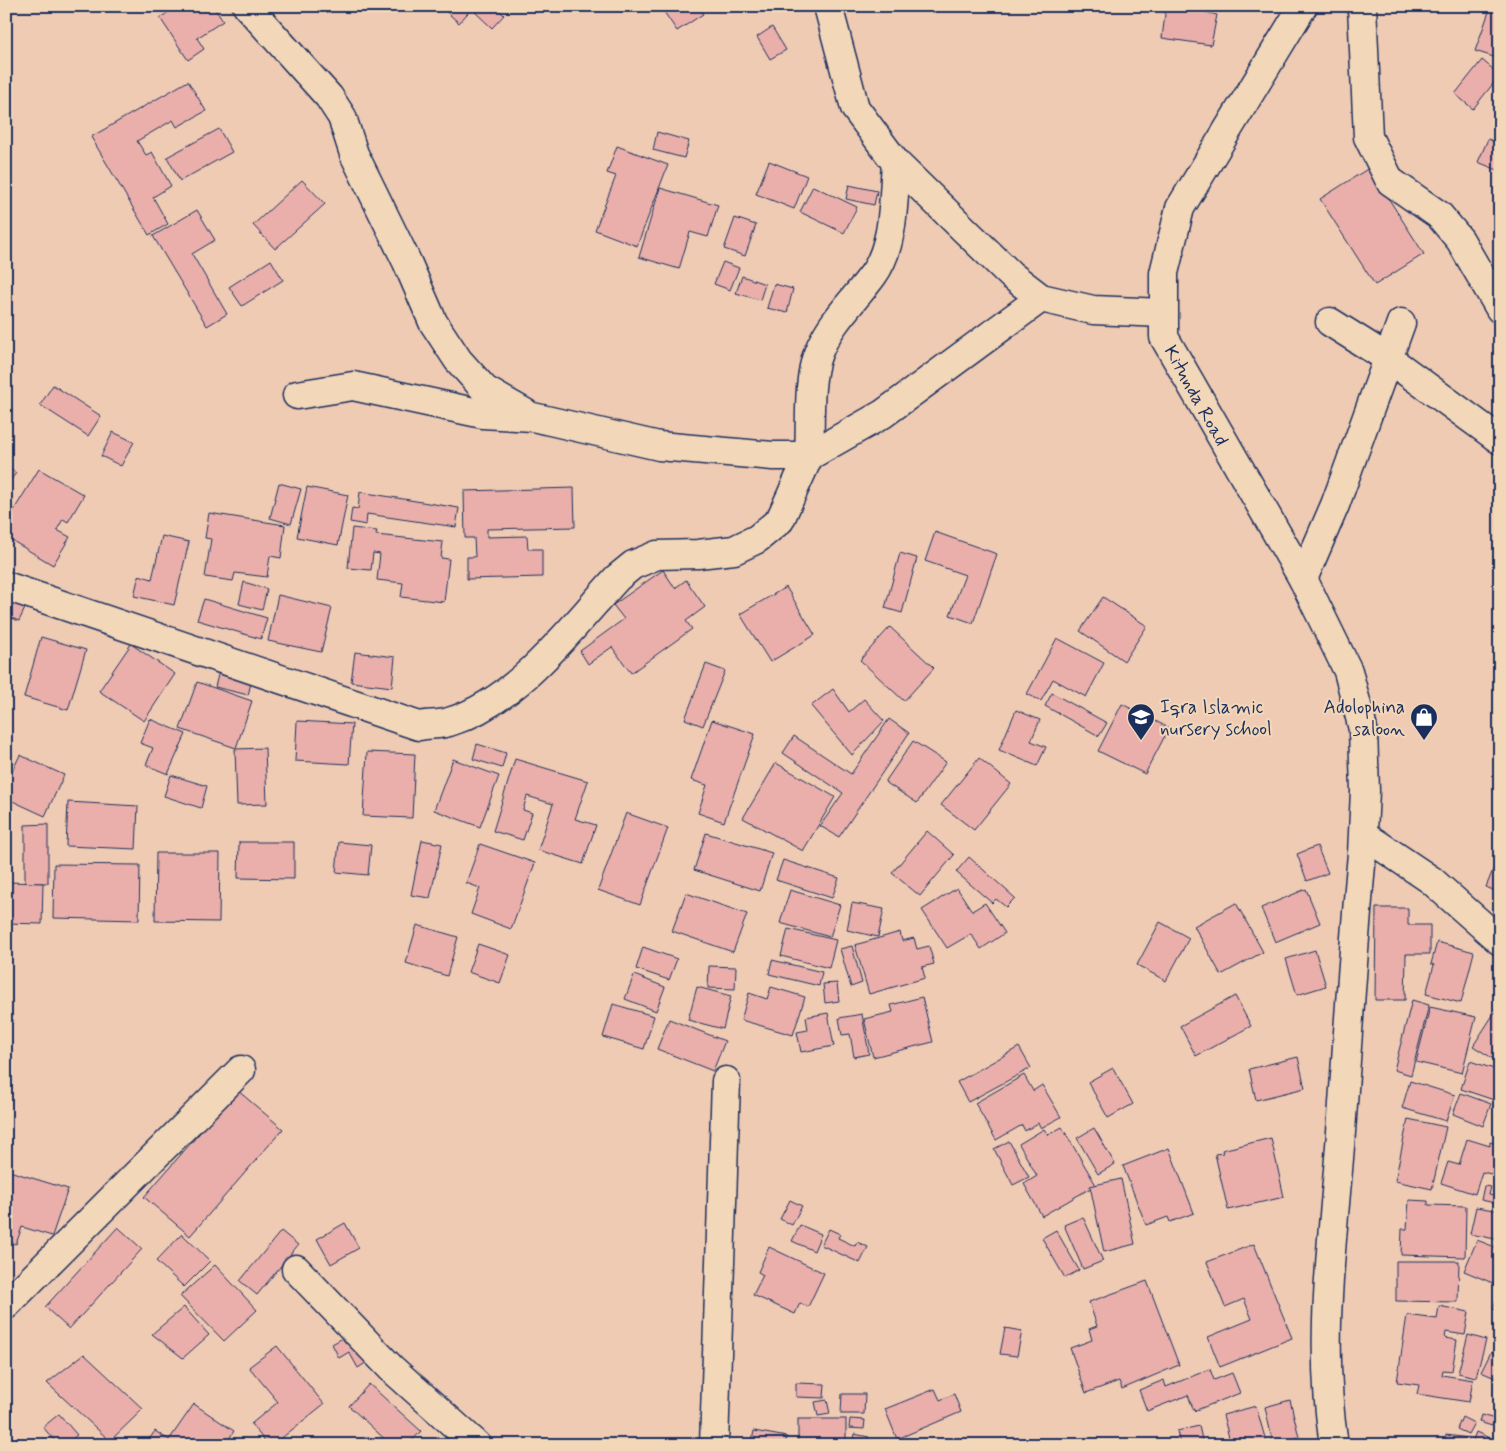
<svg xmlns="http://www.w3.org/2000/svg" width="1506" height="1451" font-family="Mynerve,sans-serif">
<rect width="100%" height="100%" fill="#f0cbb4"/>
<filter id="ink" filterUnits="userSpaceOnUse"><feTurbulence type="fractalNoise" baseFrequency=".02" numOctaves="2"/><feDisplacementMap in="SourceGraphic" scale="10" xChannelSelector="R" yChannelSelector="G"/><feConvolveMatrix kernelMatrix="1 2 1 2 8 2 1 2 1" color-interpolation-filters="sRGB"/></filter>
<g filter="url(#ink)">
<g fill="#eaafaa" stroke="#1b2f5e">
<polygon points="177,6 213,6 223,21 197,38 204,49 188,60 160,18"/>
<polygon points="440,6 474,6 459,23"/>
<polygon points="480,6 495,6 504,15 492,28 475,12"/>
<polygon points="660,6 698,6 703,14 677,31"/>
<polygon points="1166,6 1182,6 1217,15 1211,45 1162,38"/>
<polygon points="1491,6 1500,6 1500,59 1475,51"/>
<polygon points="772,27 786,50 770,59 757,37"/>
<polygon points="1482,60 1500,75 1473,109 1455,94"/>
<polygon points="188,81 206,111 177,127 173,120 137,141 146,155 152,152 171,186 153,197 168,224 149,235 91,137"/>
<polygon points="219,129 232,152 180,181 167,157"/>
<polygon points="657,132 689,141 684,158 653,150"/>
<polygon points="1488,139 1500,144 1500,171 1478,162"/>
<polygon points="617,146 668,165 637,246 595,230 616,176 607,173"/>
<polygon points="769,161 807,176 794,209 756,194"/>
<polygon points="1369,168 1424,254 1375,285 1320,199"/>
<polygon points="302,180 325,204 275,249 253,225"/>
<polygon points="849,185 877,191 874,205 846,199"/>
<polygon points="813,186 857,207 844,233 800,212"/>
<polygon points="660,188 718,205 708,237 690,232 679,269 639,257"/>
<polygon points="197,210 215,240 192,254 227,314 207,326 153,236"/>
<polygon points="735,218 756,225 745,256 724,249"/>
<polygon points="271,260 283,280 242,306 229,287"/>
<polygon points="723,262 739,268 730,290 714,284"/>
<polygon points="742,276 765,284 760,300 736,293"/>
<polygon points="774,284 793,289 787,313 767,308"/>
<polygon points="53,385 101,416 88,436 40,405"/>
<polygon points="113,432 134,442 121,466 101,456"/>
<polygon points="6,466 16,473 6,486"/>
<polygon points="39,469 84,495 68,522 63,519 57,530 70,537 53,565 6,537 6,523"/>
<polygon points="279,483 301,489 291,524 270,518"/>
<polygon points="307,487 348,495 338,545 297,537"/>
<polygon points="574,488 575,527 487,529 487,537 527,536 528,549 542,549 542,577 467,579 467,557 475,557 474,538 465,538 464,491"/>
<polygon points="360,492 459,508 456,527 367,514 366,525 350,522 352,508 358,509"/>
<polygon points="209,513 285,525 281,558 270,556 267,577 235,573 233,581 205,577 211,539 205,538"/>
<polygon points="352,528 377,531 376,535 443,542 441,558 449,559 444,602 401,597 403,583 377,580 380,554 373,553 371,570 348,568"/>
<polygon points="935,532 997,554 973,623 950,615 965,575 925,561"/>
<polygon points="162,536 189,542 174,605 134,596 139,575 152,579"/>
<polygon points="900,553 917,558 902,613 885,608"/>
<polygon points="663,570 675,588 686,580 705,607 686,621 692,629 631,673 612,647 588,664 580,651 624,619 613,605"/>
<polygon points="244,582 267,589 262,610 239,604"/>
<polygon points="786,587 815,635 770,662 740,614"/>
<polygon points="6,593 28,602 19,621 6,616"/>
<polygon points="278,595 332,608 321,652 268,641"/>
<polygon points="1103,597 1147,626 1124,661 1080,631"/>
<polygon points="204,599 267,618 261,639 197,620"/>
<polygon points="890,627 934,668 904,701 860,660"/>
<polygon points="41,637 86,650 68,710 24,697"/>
<polygon points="1057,638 1104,663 1086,697 1053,679 1041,701 1027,694"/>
<polygon points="6,641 12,642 6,676"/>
<polygon points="131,644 175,674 144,721 99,691"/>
<polygon points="355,652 395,657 392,687 351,682"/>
<polygon points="706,664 725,671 703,726 685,719"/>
<polygon points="220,667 253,675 248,695 215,687"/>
<polygon points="197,682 252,701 236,748 180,729"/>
<polygon points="833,689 849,712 864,699 884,721 852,755 811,706"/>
<polygon points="1052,693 1107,723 1099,736 1045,706"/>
<polygon points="1122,704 1169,728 1145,774 1098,751"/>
<polygon points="1016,710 1040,720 1031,741 1046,747 1037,766 999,750"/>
<polygon points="150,719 186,734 168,774 146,765 153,748 140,743"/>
<polygon points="889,719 909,733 839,837 820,826 843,793 783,753 794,736 851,774"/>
<polygon points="712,720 755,734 724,822 698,813 707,785 691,780"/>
<polygon points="297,721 352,724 349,764 295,761"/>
<polygon points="913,741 946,762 917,803 885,782"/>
<polygon points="477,744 506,753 502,768 473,759"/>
<polygon points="265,748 267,804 237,805 235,749"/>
<polygon points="367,752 415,754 412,818 363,816"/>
<polygon points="20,755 64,775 45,816 6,798 6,784"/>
<polygon points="979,758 1011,784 974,830 941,805"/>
<polygon points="453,759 499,776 480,827 434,810"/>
<polygon points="515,759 588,781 575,819 596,825 583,864 538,850 553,804 527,796 523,810 532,813 523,840 493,831"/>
<polygon points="776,763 835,797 803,851 743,818"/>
<polygon points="171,775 207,786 201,808 164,796"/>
<polygon points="68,802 138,806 136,849 66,846"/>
<polygon points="626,813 668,828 640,905 598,890"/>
<polygon points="48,824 48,883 25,883 25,825"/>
<polygon points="927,831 954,855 920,896 892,873"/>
<polygon points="706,833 772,853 760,891 694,870"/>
<polygon points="422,840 442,844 430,898 411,895"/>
<polygon points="239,842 294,842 294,879 238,878"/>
<polygon points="339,842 371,845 368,875 336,872"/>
<polygon points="480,844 535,863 511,929 471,914 480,888 466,883"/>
<polygon points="1317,846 1328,873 1307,881 1297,854"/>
<polygon points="156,853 220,853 219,922 155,921"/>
<polygon points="1499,855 1500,855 1500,893 1486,887"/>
<polygon points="969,857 1015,898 1006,907 996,899 992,903 956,872"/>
<polygon points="783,860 839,878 832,898 776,880"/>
<polygon points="54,864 140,865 139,920 53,918"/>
<polygon points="6,882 43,883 42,924 6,923"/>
<polygon points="957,888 972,911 985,903 1005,933 981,949 971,934 947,948 922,910"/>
<polygon points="1306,889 1320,923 1275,942 1261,908"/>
<polygon points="790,890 840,905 830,937 780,923"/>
<polygon points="686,893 747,914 733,952 672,931"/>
<polygon points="852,903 884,909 878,937 847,930"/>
<polygon points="1236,903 1263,952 1221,975 1194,926"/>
<polygon points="1376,908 1408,908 1408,925 1430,925 1430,954 1406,954 1405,1000 1375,1000"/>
<polygon points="1160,922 1189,938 1166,981 1137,965"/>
<polygon points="417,925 458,937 447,976 406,963"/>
<polygon points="788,929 836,940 829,968 781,956"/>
<polygon points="900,932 902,941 914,938 917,949 929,946 934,964 922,967 925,978 869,994 855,945"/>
<polygon points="1437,942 1474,952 1461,1003 1426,994 1434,965 1431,964"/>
<polygon points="478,944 510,955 500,983 468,972"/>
<polygon points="852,946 862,983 851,987 840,949"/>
<polygon points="643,947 677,959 669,980 636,969"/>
<polygon points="1315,950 1326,986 1297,995 1286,959"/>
<polygon points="772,960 822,972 819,986 769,974"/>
<polygon points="709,966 736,967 735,989 708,988"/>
<polygon points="634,975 665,987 656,1011 625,999"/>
<polygon points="837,983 839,1001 825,1003 823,984"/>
<polygon points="697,987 731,996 723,1029 688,1020"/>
<polygon points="771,987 805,997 793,1035 741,1020 749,993 767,999"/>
<polygon points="1235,996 1251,1026 1196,1056 1180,1026"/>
<polygon points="922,997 933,1042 873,1057 864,1019 893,1012 891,1005"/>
<polygon points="1412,1000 1429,1005 1411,1075 1394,1070"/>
<polygon points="613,1004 654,1016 644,1049 603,1037"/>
<polygon points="1430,1007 1476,1017 1462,1073 1416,1062"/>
<polygon points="1495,1012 1500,1015 1500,1063 1473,1046"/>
<polygon points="828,1013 834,1046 801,1052 797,1032 808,1030 806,1017"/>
<polygon points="862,1014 869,1054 854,1057 850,1034 842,1035 839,1018"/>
<polygon points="669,1019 725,1041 713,1071 657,1049"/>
<polygon points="1019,1047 1031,1068 968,1102 957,1082"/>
<polygon points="1298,1057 1305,1088 1256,1100 1249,1069"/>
<polygon points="1470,1061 1500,1071 1500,1083 1494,1100 1461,1089"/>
<polygon points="1113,1068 1133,1104 1108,1118 1088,1082"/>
<polygon points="1024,1075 1033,1091 1042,1085 1061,1117 1041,1128 1038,1123 1025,1131 1022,1125 996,1140 975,1103"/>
<polygon points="1410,1081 1455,1095 1446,1121 1402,1108"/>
<polygon points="237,1090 283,1129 190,1236 144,1197"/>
<polygon points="1461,1093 1491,1104 1483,1126 1453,1114"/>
<polygon points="1408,1119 1446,1127 1432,1189 1395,1181"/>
<polygon points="1062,1127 1096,1185 1042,1216 1024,1184 1037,1176 1019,1144 1044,1129 1048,1135"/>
<polygon points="1094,1128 1115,1164 1098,1174 1077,1138"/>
<polygon points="1271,1138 1284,1197 1228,1210 1215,1154 1223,1153 1222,1150"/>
<polygon points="1467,1139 1490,1146 1490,1142 1500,1144 1500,1176 1482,1172 1475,1194 1441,1183 1448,1162 1459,1165"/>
<polygon points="1009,1141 1029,1177 1013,1185 994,1149"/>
<polygon points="1169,1148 1194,1213 1170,1222 1168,1217 1146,1225 1123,1166"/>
<polygon points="6,1170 68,1189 52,1236 22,1227 16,1244 6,1241"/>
<polygon points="1121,1179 1135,1244 1104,1252 1090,1186"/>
<polygon points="1484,1186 1491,1187 1489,1195 1500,1197 1500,1204 1481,1200"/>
<polygon points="790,1200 802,1206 792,1225 780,1219"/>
<polygon points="1409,1200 1428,1201 1428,1205 1466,1206 1465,1257 1401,1255 1402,1229 1407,1229"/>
<polygon points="1476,1207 1500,1211 1500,1240 1470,1234"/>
<polygon points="1083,1217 1103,1261 1083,1269 1064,1225"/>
<polygon points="345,1223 359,1248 331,1264 317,1239"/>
<polygon points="800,1225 821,1234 814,1251 792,1241"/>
<polygon points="118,1227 142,1249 69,1329 45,1307"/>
<polygon points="829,1229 840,1234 838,1238 855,1246 857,1242 868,1247 860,1263 821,1245"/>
<polygon points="1056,1230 1079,1270 1065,1278 1042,1238"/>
<polygon points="281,1231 298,1245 257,1295 240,1281"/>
<polygon points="182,1234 210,1261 184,1287 156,1261"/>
<polygon points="1477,1240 1500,1249 1500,1273 1495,1284 1464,1271"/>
<polygon points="1254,1244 1292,1338 1220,1367 1208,1337 1252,1319 1244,1299 1225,1307 1207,1262"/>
<polygon points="769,1247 824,1273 808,1307 800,1303 795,1314 753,1295 763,1275 758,1272"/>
<polygon points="1396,1261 1459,1261 1458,1302 1396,1301"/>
<polygon points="215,1265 257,1310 224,1341 180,1296"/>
<polygon points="1147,1281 1179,1365 1122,1389 1119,1381 1086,1393 1070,1348 1092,1340 1089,1329 1097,1326 1089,1302"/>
<polygon points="1498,1294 1500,1295 1500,1312 1493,1309"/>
<polygon points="1439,1306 1469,1312 1465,1335 1446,1332 1445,1338 1457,1340 1452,1371 1443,1370 1442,1375 1473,1380 1469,1402 1417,1394 1419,1385 1397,1382 1407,1315 1437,1319"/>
<polygon points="184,1307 209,1335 183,1358 152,1334"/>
<polygon points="1005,1328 1022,1331 1017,1356 1000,1354"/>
<polygon points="352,1333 367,1362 358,1368 349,1352 339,1358 332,1344"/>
<polygon points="1468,1335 1486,1340 1476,1377 1458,1373"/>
<polygon points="277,1346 324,1404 273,1445 268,1445 251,1424 278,1402 249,1367"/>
<polygon points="1491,1352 1500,1356 1500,1380 1481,1372"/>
<polygon points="84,1354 143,1409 110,1441 47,1383"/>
<polygon points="1210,1369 1214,1380 1232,1373 1240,1393 1194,1411 1188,1395 1147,1411 1139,1390 1164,1380 1166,1387"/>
<polygon points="796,1383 825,1384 824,1398 796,1397"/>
<polygon points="369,1384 421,1431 408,1445 391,1445 349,1406"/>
<polygon points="935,1389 940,1400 954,1394 961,1412 897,1439 885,1409"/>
<polygon points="842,1394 865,1394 864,1414 841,1414"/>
<polygon points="827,1400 830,1414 818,1416 815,1402"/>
<polygon points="1290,1400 1299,1437 1273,1444 1265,1407"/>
<polygon points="194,1404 234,1431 225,1445 145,1445 155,1431 169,1440"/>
<polygon points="1256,1406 1267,1445 1231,1445 1223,1415"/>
<polygon points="59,1414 77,1435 65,1445 58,1445 43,1427"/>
<polygon points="1481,1415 1495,1419 1492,1426 1479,1422"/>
<polygon points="1462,1417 1474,1423 1468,1434 1457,1429"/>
<rect x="798" y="1419" width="48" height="26"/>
<polygon points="850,1419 865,1420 864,1429 849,1428"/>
<polygon points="1199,1426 1203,1444 1180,1445 1177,1431"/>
<polygon points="754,1431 787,1437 785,1445 751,1445"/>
<polygon points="1476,1432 1494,1440 1492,1445 1471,1445"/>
<polygon points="854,1434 869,1437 867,1445 852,1445"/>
<polygon points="1446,1435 1469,1438 1468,1445 1444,1445"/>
</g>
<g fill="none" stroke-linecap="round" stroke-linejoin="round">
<g stroke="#1b2f5e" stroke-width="31">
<g id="minor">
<polyline points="247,6 329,97 342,117 354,154 407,262 433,322 458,360 485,390 525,413"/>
<polyline points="828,6 855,108 896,163 1011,275 1041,298 1093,310 1163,313"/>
<polyline points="1362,6 1368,137 1390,181 1439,215 1460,240 1500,309"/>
<polyline points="1330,322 1389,359 1500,440"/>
<path d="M297,395L353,386L483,414L533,417L659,446L773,456H809C811,425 807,381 818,353C830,322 854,301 873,275C895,245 893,199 896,163"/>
<polyline points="1303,579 1335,505 1401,323"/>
<path d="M6,586L419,726C429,724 440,725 449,722C518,701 570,629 617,578L633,565L657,555L698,554L734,550L757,539L780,520L809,456L883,414L1041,298"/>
<polyline points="1364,835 1431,880 1500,941"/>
<polyline points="296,1269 391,1368 477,1445"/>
<polyline points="6,1305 241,1070"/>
<polyline points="714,1445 726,1081"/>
</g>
</g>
<g stroke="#1b2f5e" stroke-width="31">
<path id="tertiary" d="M1303,6L1180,208L1164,273V337L1303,579L1348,671L1363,729L1365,791L1362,854C1353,951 1347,1049 1340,1146C1332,1247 1318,1343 1334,1445"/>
</g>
<use href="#minor" stroke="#f2d7b9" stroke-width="28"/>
<use href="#tertiary" stroke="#f2d7b9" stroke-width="28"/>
</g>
</g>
<defs>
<g id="school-pin" transform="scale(1.4375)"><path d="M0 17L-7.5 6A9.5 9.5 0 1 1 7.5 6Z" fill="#1b2f5e" stroke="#f2d7b9"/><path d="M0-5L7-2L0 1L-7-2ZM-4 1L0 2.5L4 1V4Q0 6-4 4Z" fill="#fff"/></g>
<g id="shop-pin" transform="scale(1.4375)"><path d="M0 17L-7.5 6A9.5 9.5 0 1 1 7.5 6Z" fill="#1b2f5e" stroke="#f2d7b9"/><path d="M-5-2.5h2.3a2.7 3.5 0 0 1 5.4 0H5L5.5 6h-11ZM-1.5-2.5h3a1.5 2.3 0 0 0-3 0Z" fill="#fff"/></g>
</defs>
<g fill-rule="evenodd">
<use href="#school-pin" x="1141" y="717"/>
<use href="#shop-pin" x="1424" y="717"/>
</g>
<g text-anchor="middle" stroke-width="4" stroke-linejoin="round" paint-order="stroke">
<g font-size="19" fill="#1b2f5e" stroke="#f2d7b9">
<text transform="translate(1197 395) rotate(61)" y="7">Kitunda Road</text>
</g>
<g font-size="19" fill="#1b2f5e" stroke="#f2d7b9" text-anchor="start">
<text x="1160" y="713">Iqra Islamic<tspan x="1160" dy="22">nursery school</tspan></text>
<text x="1405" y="713" text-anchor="end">Adolophina<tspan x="1405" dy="22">saloon</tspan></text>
</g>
</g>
<rect width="1506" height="1451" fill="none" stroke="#f2d7b9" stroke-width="25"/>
<rect x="12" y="12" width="1481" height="1426" fill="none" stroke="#1b2f5e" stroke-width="2" filter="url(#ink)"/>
</svg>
